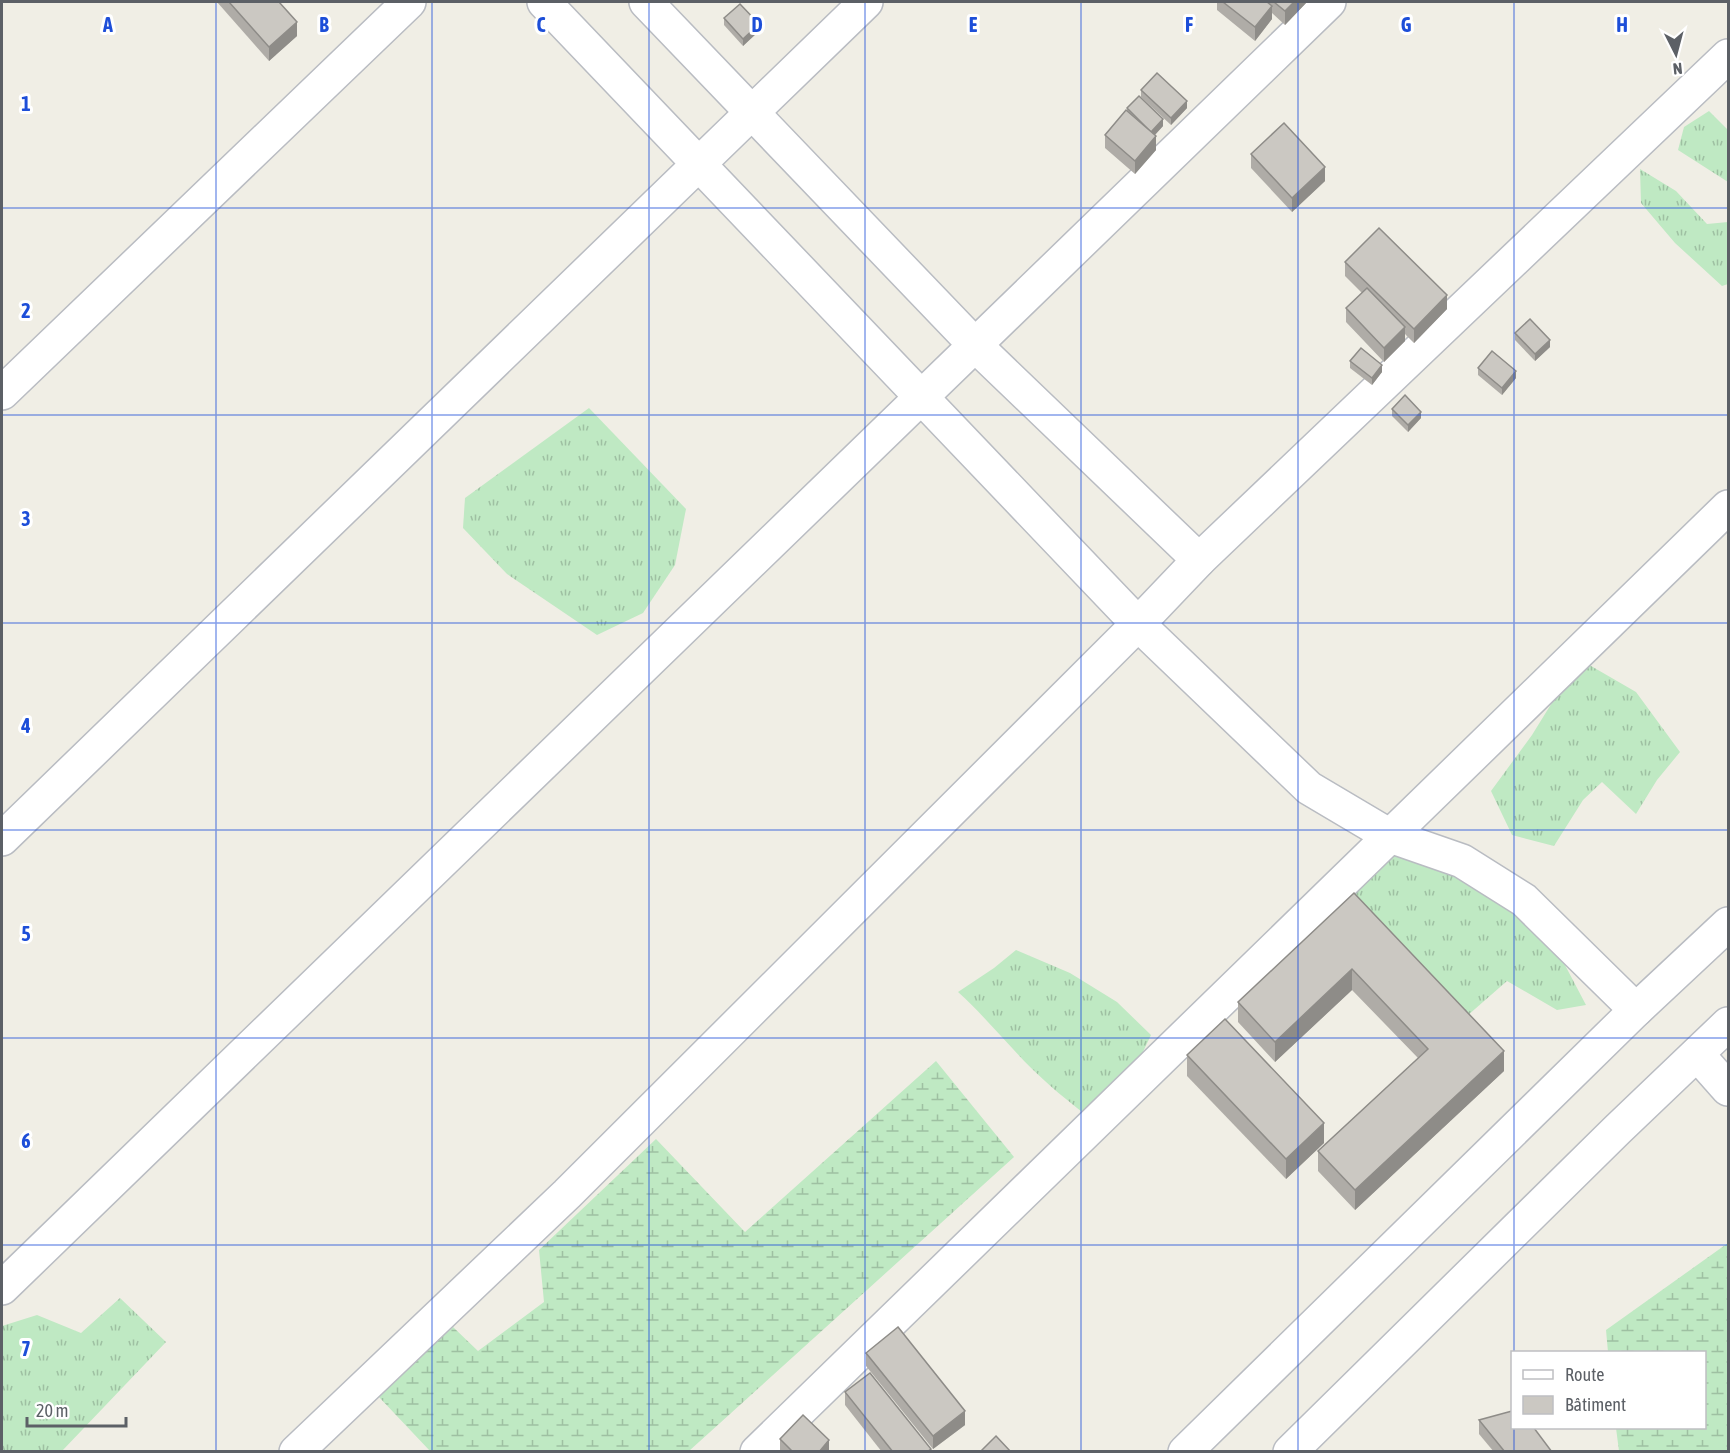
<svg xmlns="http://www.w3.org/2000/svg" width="1730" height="1453" font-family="'Asap Condensed',sans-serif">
<defs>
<pattern id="grass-tufts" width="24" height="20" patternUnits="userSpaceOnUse" patternTransform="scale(1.5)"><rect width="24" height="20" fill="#bfe9c3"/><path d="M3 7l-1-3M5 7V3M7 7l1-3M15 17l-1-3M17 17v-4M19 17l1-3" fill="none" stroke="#9ec0a2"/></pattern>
<pattern id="wetland-marsh" width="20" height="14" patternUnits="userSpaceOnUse" patternTransform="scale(1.5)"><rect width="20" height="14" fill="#bfe9c3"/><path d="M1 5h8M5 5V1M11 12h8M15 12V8" fill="none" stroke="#9ec0a2"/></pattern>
</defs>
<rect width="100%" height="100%" fill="#f0eee5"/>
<g fill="url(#grass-tufts)">
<polygon points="1709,111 1728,130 1728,182 1678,150 1684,127"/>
<polygon points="1640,169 1676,191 1707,224 1728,222 1728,284 1722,286 1675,243 1641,203"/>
<polygon points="589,408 686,509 675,565 643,613 597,635 507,574 463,528 465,498"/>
<polygon points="1579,659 1636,692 1680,752 1657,780 1636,814 1602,782 1583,800 1554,846 1512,835 1491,791 1532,735"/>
<polygon points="1405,843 1450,856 1556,948 1586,1005 1557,1010 1507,981 1459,1023 1347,904 1357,861"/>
<path d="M1016,950L1070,973L1117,1002L1151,1035L1115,1110L1086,1115C1060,1095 1035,1074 1013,1049C995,1030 978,1010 958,992L994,968Z"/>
<polygon points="120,1298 166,1342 62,1451 2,1451 2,1326 37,1315 81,1333"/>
</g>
<g fill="url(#wetland-marsh)">
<polygon points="936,1061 1014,1157 689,1451 430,1451 378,1396 453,1327 478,1351 544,1302 539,1250 656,1139 745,1232"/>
<polygon points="1728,1243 1728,1451 1619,1451 1616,1428 1704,1428 1704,1352 1608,1352 1606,1330"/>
</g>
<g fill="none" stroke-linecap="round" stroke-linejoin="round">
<g stroke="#b9bcc2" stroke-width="36">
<g id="minor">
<polyline points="544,2 1138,624 1309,788 1390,836 1462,861 1524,900 1636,1010"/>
<polyline points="646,2 975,345 1199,560"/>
<polyline points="2,393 409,2"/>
<polyline points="2,839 866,2"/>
<polyline points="1697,1054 1728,1089"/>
<polyline points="2,1288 1329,2"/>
<polyline points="296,1452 567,1194 1138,624 1199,560 1728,56"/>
<polyline points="757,1452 1728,507"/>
<polyline points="1185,1452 1636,1010 1728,924"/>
<polyline points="1290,1452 1617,1130 1728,1024"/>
</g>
</g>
<use href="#minor" stroke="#fff" stroke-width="33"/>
</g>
<g fill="#afaca7">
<polygon points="217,2 279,2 297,36 269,61"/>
<polygon points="1217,2 1307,2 1285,25 1272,13 1272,19 1255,41 1217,10"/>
<polygon points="724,18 759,31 743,46 724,25"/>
<polygon points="1141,90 1187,108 1171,125 1141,97"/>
<polygon points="1127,108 1163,126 1155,135 1156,150 1135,174 1105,148 1105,135 1127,111"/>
<polygon points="1251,154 1325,181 1292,212 1251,168"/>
<polygon points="1345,262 1447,309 1414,343 1405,334 1405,341 1384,362 1346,322 1346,308 1362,293 1345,276"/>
<polygon points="1515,333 1550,347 1535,361 1515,340"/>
<polygon points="1350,361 1382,372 1372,385 1350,368"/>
<polygon points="1478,368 1516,378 1502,395 1478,375"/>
<polygon points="1392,409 1421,418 1408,432 1392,416"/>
<polygon points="1354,893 1504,1071 1355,1210 1318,1171 1318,1151 1418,1058 1352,990 1275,1062 1238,1022 1238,1002"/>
<polygon points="1187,1055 1324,1143 1286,1179 1187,1076"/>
<polygon points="866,1353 965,1425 933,1449 866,1366"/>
<polygon points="845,1392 931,1452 882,1452 845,1405"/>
<polygon points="1479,1420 1552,1452 1494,1452 1479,1434"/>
<polygon points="780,1439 829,1452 780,1452"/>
</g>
<g fill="#8e8c88">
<polygon points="1294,2 1307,2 1285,25 1285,11"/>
<polygon points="1272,6 1272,19 1255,41 1255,27"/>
<polygon points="297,22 297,36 269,61 269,47"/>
<polygon points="759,24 759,31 743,46 743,39"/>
<polygon points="1187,101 1187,108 1171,125 1171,118"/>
<polygon points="1163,119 1163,126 1151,139 1151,132"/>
<polygon points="1156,136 1156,150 1135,174 1135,161"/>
<polygon points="1325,167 1325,181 1292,212 1292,198"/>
<polygon points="1447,295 1447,309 1414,343 1414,329"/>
<polygon points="1405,327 1405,341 1384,362 1384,348"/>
<polygon points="1550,340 1550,347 1535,361 1535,354"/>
<polygon points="1382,365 1382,372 1372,385 1372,378"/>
<polygon points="1516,371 1516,378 1502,395 1502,388"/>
<polygon points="1421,412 1421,418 1408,432 1408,425"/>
<polygon points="1352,969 1352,990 1275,1062 1275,1042"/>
<polygon points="1504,1051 1504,1071 1355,1210 1355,1190"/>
<polygon points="1324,1123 1324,1143 1286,1179 1286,1159"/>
<polygon points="965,1411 965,1425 933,1449 933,1436"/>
<polygon points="829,1440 829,1452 819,1452"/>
</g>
<g fill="#cbc8c2" stroke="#8e8c88" stroke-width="1.5">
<polygon points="229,2 279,2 297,22 269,47"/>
<polygon points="1223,2 1267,2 1272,6 1255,27"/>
<polygon points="1274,2 1294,2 1285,11"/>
<polygon points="740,4 759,24 743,39 724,18"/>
<polygon points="1157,73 1187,101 1171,118 1141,90"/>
<polygon points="1139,96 1163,119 1151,132 1127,108"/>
<polygon points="1126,110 1156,136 1135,161 1105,135"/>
<polygon points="1284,123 1325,167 1292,198 1251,154"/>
<polygon points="1379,228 1447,295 1414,329 1345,262"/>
<polygon points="1367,288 1405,327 1384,348 1346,308"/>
<polygon points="1530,319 1550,340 1535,354 1515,333"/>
<polygon points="1361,348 1382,365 1372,378 1350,361"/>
<polygon points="1492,351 1516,371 1502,388 1478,368"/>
<polygon points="1405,395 1421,412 1408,425 1392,409"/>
<polygon points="1354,893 1504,1051 1355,1190 1318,1151 1428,1049 1352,969 1275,1042 1238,1002"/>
<polygon points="1225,1019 1324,1123 1286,1159 1187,1055"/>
<polygon points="898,1327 965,1411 933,1436 866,1353"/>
<polygon points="870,1373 931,1449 927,1452 893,1452 845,1392"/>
<polygon points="1512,1411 1512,1428 1534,1428 1552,1452 1505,1452 1479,1420"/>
<polygon points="803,1415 829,1440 819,1452 793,1452 780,1439"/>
<polygon points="996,1436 1011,1452 980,1452"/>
</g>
<path fill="none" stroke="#1d4ed8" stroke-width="1.5" stroke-opacity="0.55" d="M216,2V1452M432,2V1452M649,2V1452M865,2V1452M1081,2V1452M1298,2V1452M1514,2V1352M2,208H1728M2,415H1728M2,623H1728M2,830H1728M2,1038H1728M2,1245H1728M1514,1428V1452"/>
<g font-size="20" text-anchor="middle" font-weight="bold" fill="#1d4ed8" stroke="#fff" stroke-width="6" stroke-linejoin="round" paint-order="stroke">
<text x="108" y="32">A</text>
<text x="324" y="32">B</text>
<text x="541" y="32">C</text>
<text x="757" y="32">D</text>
<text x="973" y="32">E</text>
<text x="1189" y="32">F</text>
<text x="1406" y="32">G</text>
<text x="1622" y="32">H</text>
<text x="26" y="111">1</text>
<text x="26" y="318">2</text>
<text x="26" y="526">3</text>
<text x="26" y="733">4</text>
<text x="26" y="941">5</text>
<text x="26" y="1148">6</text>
<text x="26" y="1356">7</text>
</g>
<rect width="1730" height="1453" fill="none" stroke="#5c6066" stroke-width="6"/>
<rect x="1511" y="1351" width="195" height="78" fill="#ffffff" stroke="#bebfc2" stroke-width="1.5"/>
<rect x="1523" y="1370" width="30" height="9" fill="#ffffff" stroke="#bebfc2" stroke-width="1.5"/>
<text x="1565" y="1381" font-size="18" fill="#5c6066">Route</text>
<rect x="1523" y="1396" width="30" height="18" fill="#cbc8c2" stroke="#bebfc2" stroke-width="1.5"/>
<text x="1565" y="1411" font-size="18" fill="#5c6066">Bâtiment</text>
<g transform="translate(1676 54) rotate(174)" stroke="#ffffff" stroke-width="4.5" paint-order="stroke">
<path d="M0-4.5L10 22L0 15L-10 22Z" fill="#5c6066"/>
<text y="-9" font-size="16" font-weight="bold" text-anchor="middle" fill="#5c6066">N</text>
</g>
<path d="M27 1417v9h99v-9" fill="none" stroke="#5c6066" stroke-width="3"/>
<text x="36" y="1417" font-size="18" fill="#5c6066" stroke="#ffffff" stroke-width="4.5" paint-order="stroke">20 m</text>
</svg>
